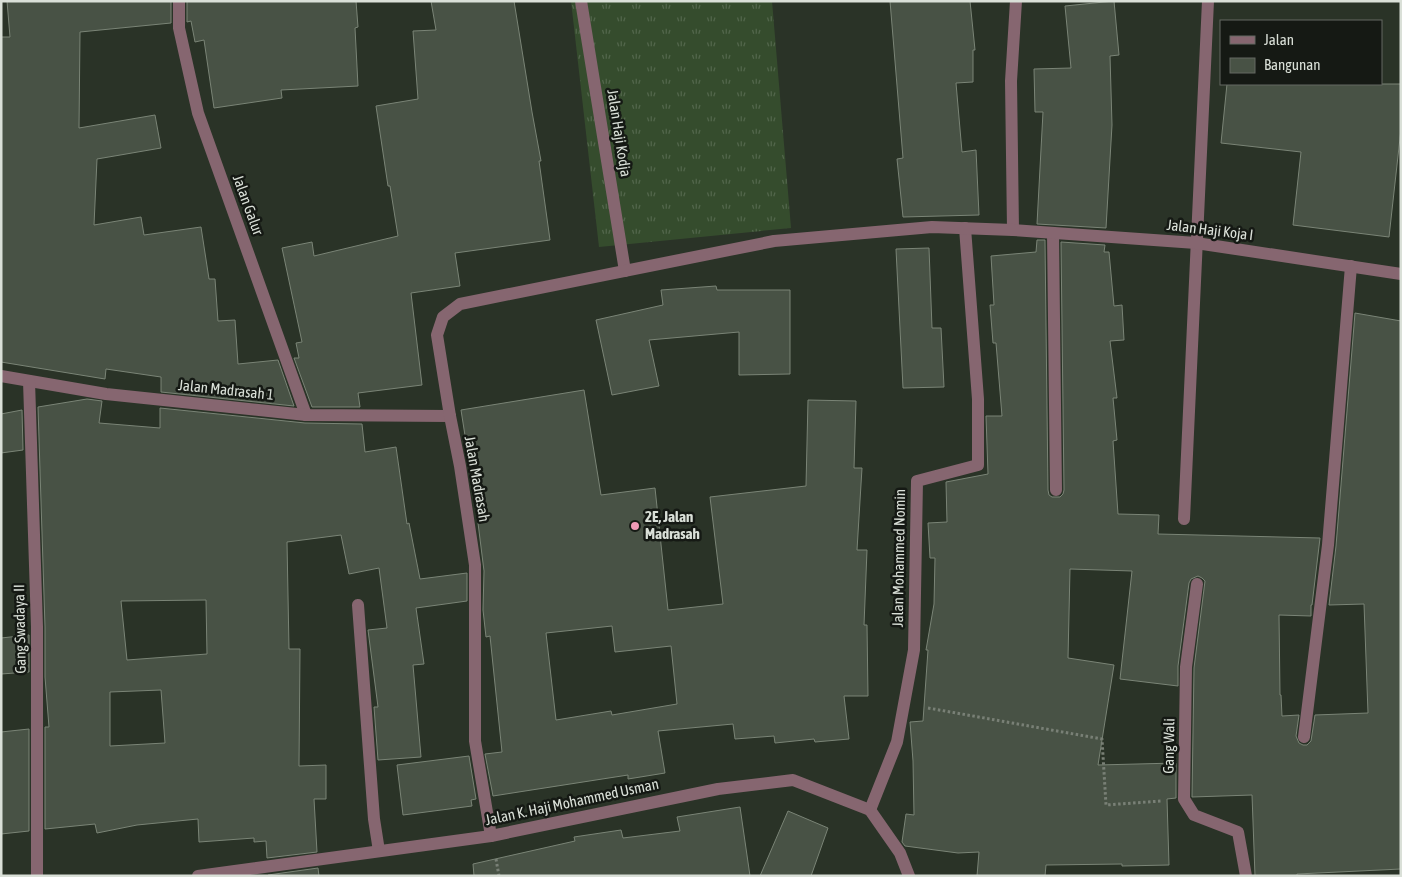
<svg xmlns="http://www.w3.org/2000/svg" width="1402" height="877" font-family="'Asap Condensed',sans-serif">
<defs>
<pattern id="grass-tufts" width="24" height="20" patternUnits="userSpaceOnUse" patternTransform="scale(1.25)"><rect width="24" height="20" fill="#354c2d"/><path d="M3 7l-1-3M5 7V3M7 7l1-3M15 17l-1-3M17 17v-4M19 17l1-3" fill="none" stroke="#52664b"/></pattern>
</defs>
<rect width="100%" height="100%" fill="#2a3327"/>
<polygon fill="url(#grass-tufts)" points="571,1 772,1 791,228 599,247"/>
<g fill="#485245" stroke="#7a8476" fill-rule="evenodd">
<polygon points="7,1 171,1 171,23 80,32 79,128 155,115 161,148 97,159 94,225 141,217 144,235 201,227 209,279 215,279 218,321 235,320 238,364 278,360 294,406 161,392 161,377 106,369 105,379 1,362 1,37 10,37"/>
<polygon points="187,1 356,1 358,27 355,28 358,86 281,90 282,98 214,108 204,40 195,42 191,21 187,22"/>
<polygon points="431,1 514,1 532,112 541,161 539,161 550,240 455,253 460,286 411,293 422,385 358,393 360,407 312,407 294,358 299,358 296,343 302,342 282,248 312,242 314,256 398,236 390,186 388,186 376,106 418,99 413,31 436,30"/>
<polygon points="890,1 970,1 975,50 973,50 973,82 956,83 962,152 976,150 979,215 903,217 897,159 903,158"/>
<polygon points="1114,1 1119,55 1110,56 1112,125 1106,228 1037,224 1043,112 1035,112 1034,69 1071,68 1065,6"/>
<polygon points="1227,84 1401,84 1401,129 1389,237 1293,225 1301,152 1221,143"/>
<polygon points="1037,240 1045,240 1048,490 1049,495 1052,497 1060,497 1063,494 1064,490 1061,242 1105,245 1104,252 1109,252 1114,306 1122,305 1124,340 1110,341 1117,398 1113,398 1117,440 1113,441 1118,514 1159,515 1158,534 1320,538 1312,605 1311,605 1311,616 1279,615 1280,695 1281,695 1282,716 1299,715 1296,736 1299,743 1303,745 1307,745 1311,741 1315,715 1368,713 1364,604 1329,605 1336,546 1355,313 1401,321 1401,869 1297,874 1297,876 1255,876 1252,795 1192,797 1194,668 1205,581 1202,578 1198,576 1191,579 1189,583 1178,666 1178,686 1120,679 1132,571 1070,569 1068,658 1114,665 1098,765 1176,763 1176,798 1167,799 1169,865 1122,866 1122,864 1046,865 1045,876 977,876 979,852 958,853 905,846 902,842 906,814 914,815 913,761 910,722 923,721 928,650 926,650 934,604 935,558 930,558 928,523 947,522 946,482 988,474 986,416 1002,416 996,343 993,343 990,305 994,305 991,256 1036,252"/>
<polygon points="929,248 932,328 941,328 944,387 903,388 896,249"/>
<polygon points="716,286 717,290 790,290 790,374 739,375 739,332 649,340 659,386 612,395 596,320 663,305 661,290"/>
<path d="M584,390L601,495L655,488L668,610L723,604L710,497L806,486L808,400L856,401L854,468H862L857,550H867L864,625H867L868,696H844L849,739L815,742L814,739L775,743L774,736L735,739L733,724L658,731L665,773L628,779V775L493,796L485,754L502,752L490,636L486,637L483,610L484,571L475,499L461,410ZM612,626L615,652L671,646L677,704L612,715L611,711L556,720L546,633Z"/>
<path d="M87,399L102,401L99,423L160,428V408L305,423L362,424L365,452L396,447L407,524L409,523L420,579L467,573V601L416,608L424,664L413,665L421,757L378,760L374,707H378L368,630L387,628L379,568L349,574L341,535L287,542L289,649H300L299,766L326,765V799H314L317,852L267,858L266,841L254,842V838L199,842L198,819L137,825L97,833L95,824L45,829V727H49L45,677V627L38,407ZM206,600L207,654L127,660L121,601ZM161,690L165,743L110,746V692Z"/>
<polygon points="22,410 23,450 1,453 1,414"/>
<polygon points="29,635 29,672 1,674 1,638"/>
<polygon points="29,729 29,831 1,834 1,732"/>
<polygon points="469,756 476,799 471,800 472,806 403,815 397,765"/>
<polygon points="740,807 750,876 474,876 473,864 575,841 574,837 621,830 623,838 680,831 677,817"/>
<polygon points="788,811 828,828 811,876 760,876"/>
<polygon points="318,868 319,876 268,876 268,875"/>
</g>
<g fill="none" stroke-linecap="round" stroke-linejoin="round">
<g stroke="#798076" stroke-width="3" stroke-dasharray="2.5 2.5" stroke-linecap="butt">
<polyline points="928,708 1102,739 1106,805 1161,801"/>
<polyline points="496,859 499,876"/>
</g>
<g stroke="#866670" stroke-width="12">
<polyline points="179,1 179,28 198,113 306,415"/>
<polyline points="581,1 625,271"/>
<polyline points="1013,230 1011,81 1016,1"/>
<polyline points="1053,233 1056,490"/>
<polyline points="1,376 106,394 306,415 450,416"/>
<polyline points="29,381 37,627 37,876"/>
<polyline points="1184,519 1208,1"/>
<polyline points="1197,584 1186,667 1184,799 1194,815 1238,832 1246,876"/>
<polyline points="358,605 374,819 379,851"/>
<polyline points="1304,737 1328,545 1351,266"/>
<polyline points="870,810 897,742 914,650 917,481 978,465 978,399 965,228"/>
<polyline points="491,836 475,741 475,565 460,466 450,416 437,335 443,317 460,304 774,241 932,227 1013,230 1196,243 1401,274"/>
<polyline points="198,876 491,836 718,789 793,780 870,810 900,853 909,876"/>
</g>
</g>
<circle fill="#f09ab7" stroke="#151914" stroke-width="2" cx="635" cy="526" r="5"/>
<g text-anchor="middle" stroke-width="5" stroke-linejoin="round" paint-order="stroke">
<g font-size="15" fill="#dae0d8" stroke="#151914">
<text transform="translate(619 133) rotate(81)" y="5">Jalan Haji Kodja</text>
<text transform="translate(248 205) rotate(70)" y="5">Jalan Galur</text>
<text transform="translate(1210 230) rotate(7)" y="5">Jalan Haji Koja I</text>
<text transform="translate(226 390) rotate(6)" y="5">Jalan Madrasah 1</text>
<text transform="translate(477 479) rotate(80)" y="5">Jalan Madrasah</text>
<text transform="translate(899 558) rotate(-89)" y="5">Jalan Mohammed Nomin</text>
<text transform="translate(20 629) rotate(-91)" y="5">Gang Swadaya II</text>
<text transform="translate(1169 746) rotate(-89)" y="5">Gang Wali</text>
<text transform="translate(572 802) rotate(-12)" y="5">Jalan K. Haji Mohammed Usman</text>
</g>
<g font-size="15" font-weight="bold" fill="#dae0d8" stroke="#151914" text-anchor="start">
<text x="645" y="522">2E, Jalan<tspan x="645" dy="17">Madrasah</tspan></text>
</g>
</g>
<rect width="1402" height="877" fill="none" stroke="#dae0d8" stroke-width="5"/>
<rect x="1220" y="20" width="162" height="65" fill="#151914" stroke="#646962"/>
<rect x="1230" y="36" width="25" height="8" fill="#866670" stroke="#646962"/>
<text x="1264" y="45" font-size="15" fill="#dae0d8">Jalan</text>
<rect x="1230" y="58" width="25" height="15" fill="#485245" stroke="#646962"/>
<text x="1264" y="70" font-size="15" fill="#dae0d8">Bangunan</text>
</svg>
